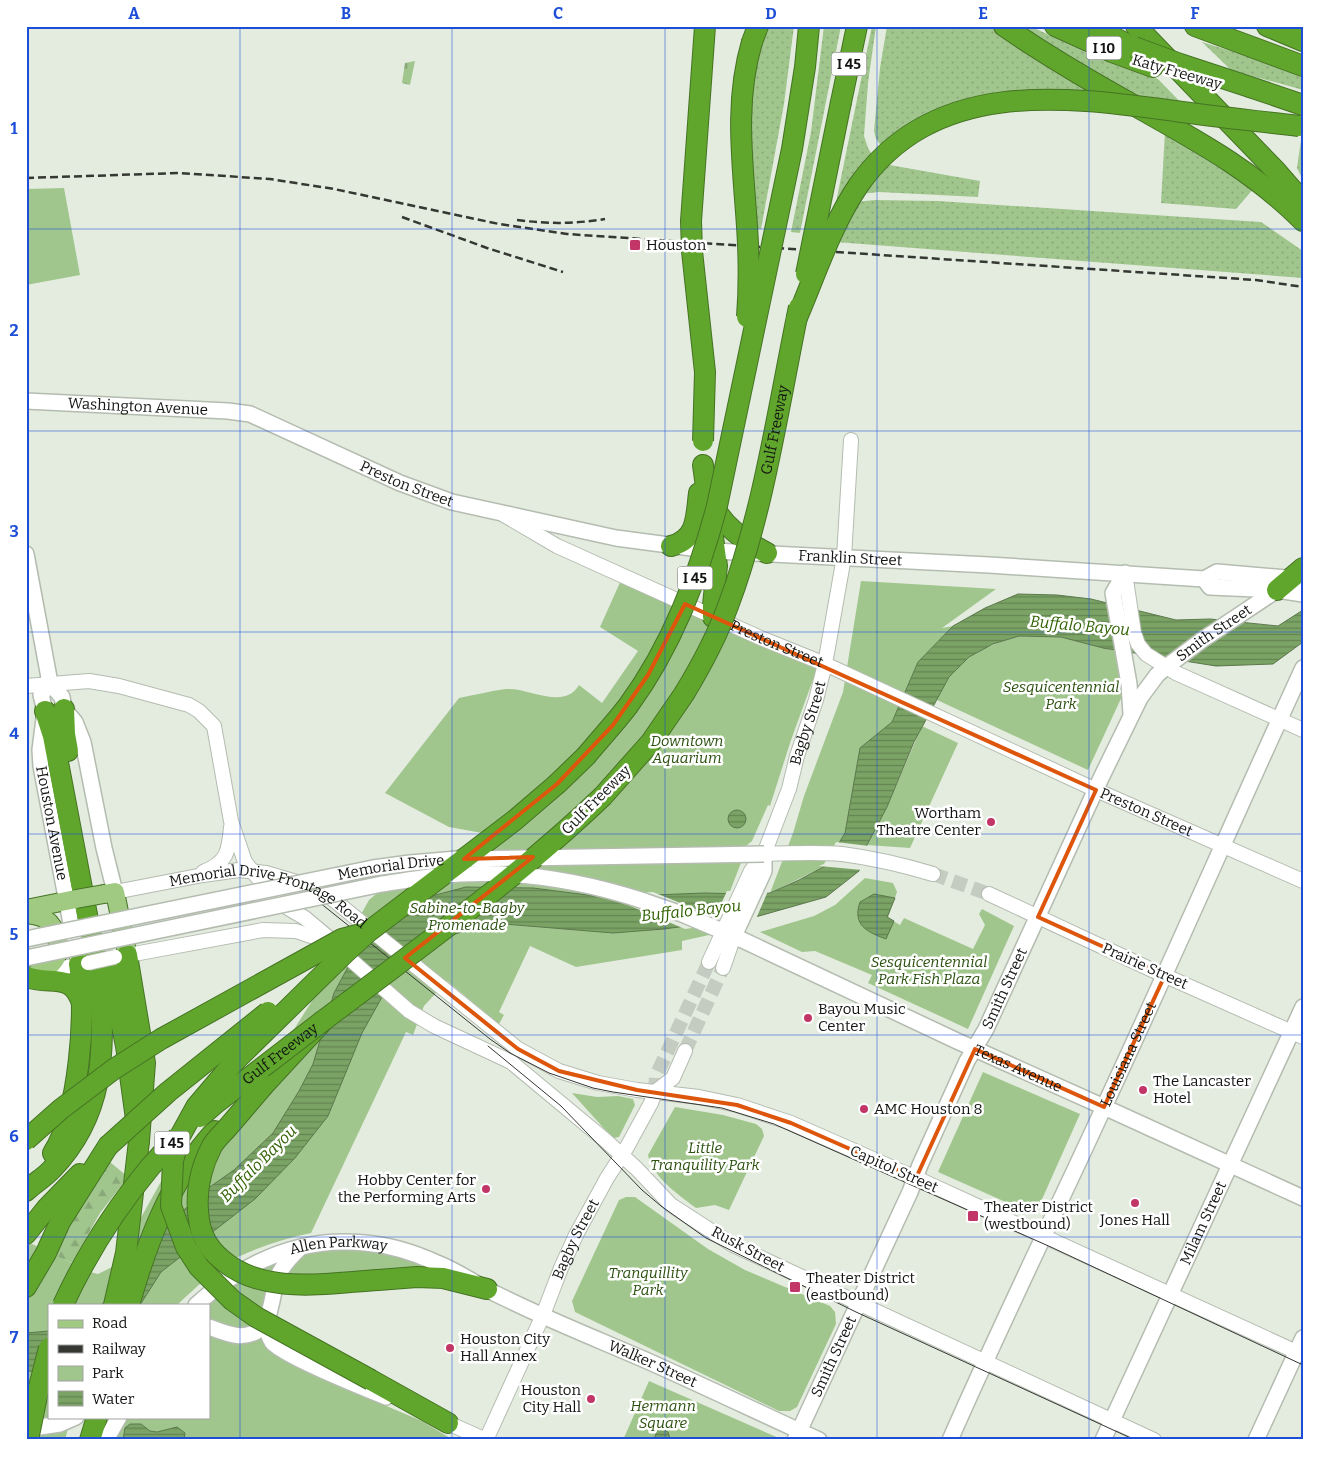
<svg xmlns="http://www.w3.org/2000/svg" width="1329" height="1466" font-family="Bitter,serif">
<defs>
<pattern id="grass-dots" width="8" height="8" patternUnits="userSpaceOnUse" patternTransform="scale(1.25)"><rect width="8" height="8" fill="#a1c68d"/><path d="M2 2h.1M6 6h.1" fill="none" stroke="#8aa979" stroke-width="1.8" stroke-linecap="round"/></pattern>
<pattern id="forest-firs" width="22" height="20" patternUnits="userSpaceOnUse" patternTransform="scale(1.25)"><rect width="22" height="20" fill="#a1c68d"/><path d="M5 1l3.5 6h-7zM16 11l3.5 6h-7z" fill="#8aa979"/></pattern>
<pattern id="cemetery-stones" width="16" height="16" patternUnits="userSpaceOnUse" patternTransform="scale(1.25)"><rect width="16" height="16" fill="#a1c68d"/><path d="M2 7V4a2 2 0 0 1 4 0v3zM10 15v-3a2 2 0 0 1 4 0v3z" fill="#8aa979"/></pattern>
<pattern id="water-rules" width="6" height="5" patternUnits="userSpaceOnUse" patternTransform="scale(1.25)"><rect width="6" height="5" fill="#7ba365"/><path d="M0 2.5h6" fill="none" stroke="#638452"/></pattern>
</defs>
<rect width="100%" height="100%" fill="#e4ece0"/>
<g fill="url(#grass-dots)">
<polygon points="764,26 794,26 784,104 761,229 752,228 750,75"/>
<polygon points="824,26 841,26 800,233 791,232 811,132"/>
<polygon points="872,26 876,26 868,83 864,136 868,148 874,158 834,212"/>
<polygon points="887,26 991,26 1025,50 1106,97 1026,94 883,148 876,139 874,131 880,68"/>
<polygon points="1015,26 1030,26 1087,53 1158,79 1186,108 1142,101"/>
<polygon points="1202,42 1266,62 1303,76 1303,90 1231,70"/>
<polygon points="1165,131 1255,187 1236,209 1161,203"/>
<polygon points="1302,133 1303,133 1303,180 1297,168"/>
<polygon points="884,164 980,181 978,197 879,192 860,194"/>
<polygon points="875,200 938,201 1261,222 1303,251 1303,278 836,242 855,202"/>
</g>
<polygon fill="url(#forest-firs)" points="110,1162 128,1177 100,1213 72,1263 49,1253 88,1187"/>
<polygon fill="url(#cemetery-stones)" points="415,61 410,85 402,83 405,63"/>
<g fill="#a1c68d">
<polygon points="64,188 80,275 26,285 26,189"/>
<path d="M622,578L818,666L791,740L770,806L768,805L752,841L746,846L747,847L729,894L709,935L682,941V950L576,967L530,946L499,1012L504,1015L499,1024L447,981L424,1006L413,1035L406,1032L311,1233C286,1238 261,1246 238,1257C216,1268 195,1288 177,1305H49V1417H71L65,1440H26V1241L90,1272L98,1274L114,1266L168,1169L237,1119L317,993L369,900L403,871L449,851L466,848L482,833L449,827L385,793L459,698C475,695 490,691 506,689C529,687 564,711 579,685L602,703L638,651L600,627Z"/>
<polygon points="861,581 996,589 942,628 953,626 918,662 892,722 860,748 845,833 825,866 770,893 793,833 804,796 843,692"/>
<path d="M1019,636L1061,637L1103,648L1120,651L1124,692L1088,770L937,700C940,693 944,685 948,678C964,654 993,644 1019,636Z"/>
<polygon points="922,726 958,743 910,848 867,845 887,807"/>
<polygon points="865,878 893,883 897,892 888,918 900,925 904,918 973,949 985,925 979,914 982,909 1014,926 968,1029 868,983 872,975 815,951 802,952 760,932 814,916 835,905"/>
<polygon points="983,1072 1080,1114 1035,1215 938,1172"/>
<polygon points="572,1093 597,1097 618,1096 633,1099 635,1105 619,1137 614,1138 609,1134"/>
<path d="M675,1107L723,1115L756,1124L762,1129L764,1136L729,1210L715,1205L696,1208C679,1195 653,1178 648,1155Z"/>
<polygon points="626,1197 635,1197 708,1249 745,1270 830,1306 835,1312 836,1324 797,1407 790,1411 779,1411 575,1312 572,1301 619,1200"/>
<polygon points="359,1248 409,1257 442,1272 269,1289 280,1354 384,1405 422,1421 453,1440 113,1440 123,1417 209,1417 209,1305 205,1305 256,1269 311,1251"/>
<polygon points="649,1381 781,1439 623,1440"/>
</g>
<g fill="url(#water-rules)" stroke="#5c784c">
<polygon points="1018,594 1057,595 1091,599 1176,620 1210,619 1278,626 1303,610 1303,642 1273,664 1216,666 1103,648 1061,637 1019,636 993,644 969,657 949,677 914,742 887,807 867,845 859,871 826,897 759,916 664,929 613,933 504,924 478,927 442,938 396,972 362,1033 328,1116 295,1158 255,1199 161,1272 140,1305 101,1305 107,1299 154,1237 207,1189 234,1170 273,1133 299,1091 313,1064 334,993 356,952 424,898 466,887 533,888 603,897 704,893 746,894 770,893 799,880 825,866 845,833 860,748 892,722 918,662 953,626 985,608"/>
<circle cx="737" cy="819" r="9"/>
<path d="M874,894L895,898L887,917L894,921L886,939C867,932 852,925 860,902Z"/>
<polygon points="49,1331 49,1372 26,1371 26,1333"/>
<polygon points="130,1424 141,1424 150,1431 157,1432 177,1427 185,1433 184,1440 123,1440 125,1428"/>
<polygon points="658,1427 668,1432 670,1439 672,1440 654,1440"/>
</g>
<g fill="#e4ece0">
<polygon points="836,842 869,846 862,870 819,866 824,864"/>
<polygon points="727,891 768,891 756,919 685,929 604,895 653,892 715,917"/>
</g>
<g fill="none" stroke-linecap="round" stroke-linejoin="round">
<g stroke="#c4ccc1" stroke-width="14" stroke-dasharray="14 7" stroke-linecap="butt">
<polyline points="933,874 989,894"/>
<polyline points="685,1051 723,968"/>
<polyline points="655,1092 656,1076 709,962"/>
</g>
<g stroke="#b4bcb0" stroke-width="16">
<g id="tertiary">
<path id="s1" d="M504,515L557,546L763,639L825,664L1096,790L1303,881"/>
<polyline points="1125,573 1134,633 1138,644 1146,654 1176,673 1303,730"/>
<polyline points="26,686 89,681 119,686 189,705 199,711 214,726 231,821 245,862 266,888 281,904 305,918 330,939"/>
<path d="M764,854C790,853 816,852 842,854C873,858 903,865 933,874"/>
<path d="M203,872C227,863 229,851 231,827"/>
<path id="s2" d="M115,892L203,875L239,870L266,873L310,886L330,897L518,1049L559,1071L598,1083L637,1090L699,1097L737,1105L791,1123L916,1178L1303,1355"/>
<polyline points="989,894 1150,969 1303,1037"/>
<polyline points="118,957 263,930 296,931 328,942 342,952 409,1011 434,1026 511,1062 605,1140 637,1169 671,1205 733,1245 1154,1440"/>
<path id="s3" d="M709,962L751,871L764,854L789,789L797,756L816,700L825,664L844,557L851,440"/>
<polyline points="723,968 734,936"/>
<polyline points="42,972 87,963"/>
<polyline points="448,1423 486,1440"/>
<path id="s4" d="M486,1440L543,1315L561,1268L576,1235L607,1178L627,1147L651,1103L655,1092L673,1078L685,1051"/>
</g>
</g>
<g stroke="#b4bcb0" stroke-width="18">
<g id="secondary">
<path id="s5" d="M26,401L228,411L250,414L400,483L452,502L616,538L714,551L989,565L1204,579L1217,572L1298,579"/>
<polyline points="26,554 50,683 62,697 64,709 75,722 83,742 104,848 115,892"/>
<polyline points="1125,573 1113,593 1129,684 1131,714"/>
<polyline points="1204,579 1210,587 1277,590 1303,594"/>
<path id="s6" d="M50,683L41,695L45,711L40,750L41,766L78,960"/>
<path id="s7" d="M644,901L682,914L734,936L957,1041L1104,1107L1303,1198"/>
<polyline points="734,936 764,871 764,854"/>
<path d="M300,1248C280,1267 277,1274 272,1301C269,1315 263,1328 272,1342C281,1355 366,1389 386,1397"/>
<path id="s8" d="M196,1305C244,1262 299,1236 365,1243C389,1245 415,1253 437,1263C455,1270 471,1281 488,1290C502,1297 517,1304 532,1311C569,1328 606,1343 643,1359C702,1385 760,1413 819,1440"/>
<path d="M209,1327C232,1336 246,1342 266,1325"/>
<polyline points="26,1429 60,1424 76,1417"/>
<polyline points="106,1440 119,1417"/>
<path id="s9" d="M795,1440L910,1192L920,1165L967,1061L986,1029L1101,778L1140,698L1157,675L1166,667L1202,640L1277,590"/>
<path id="s10" d="M950,1440C999,1328 1053,1218 1104,1107C1172,961 1236,814 1303,668"/>
<path id="s11" d="M1103,1440L1303,1007"/>
<polyline points="1256,1440 1303,1338"/>
</g>
</g>
<g stroke="#457323" stroke-width="20">
<g id="primary">
<polyline points="104,894 115,892 127,952"/>
<polyline points="26,909 76,899"/>
<path d="M26,914C33,915 39,915 45,919C57,927 63,951 53,962C49,968 43,970 37,973"/>
</g>
</g>
<g stroke="#457323" stroke-width="22">
<g id="motorway">
<path d="M1004,26C1047,56 1092,82 1137,107C1199,142 1252,170 1303,221"/>
<polyline points="1055,26 1112,52 1153,67"/>
<polyline points="1091,26 1125,43"/>
<polyline points="1136,26 1276,171 1303,202"/>
<polyline points="1195,26 1303,66"/>
<polyline points="1267,26 1303,41"/>
<polyline points="752,42 758,26"/>
<polyline points="1250,87 1303,105"/>
<polyline points="841,102 857,26"/>
<polyline points="703,465 717,566 713,605 713,617"/>
<path d="M710,499C721,525 743,540 767,553"/>
<path d="M671,546C698,539 696,516 699,493"/>
<polyline points="1277,590 1303,568"/>
<polyline points="64,709 65,734 68,751"/>
<polyline points="557,784 586,756"/>
<polyline points="603,796 651,742 684,694"/>
<polyline points="110,968 126,1046 139,1141"/>
<path d="M26,977C51,986 71,971 82,1003"/>
<polyline points="252,1095 264,1085 324,1020 348,1002"/>
<path d="M53,1153C79,1114 87,1010 79,964"/>
<path d="M26,1191C34,1183 44,1178 52,1169C104,1115 105,1053 100,983L53,736L45,711"/>
<polyline points="26,1234 46,1209 80,1174"/>
<polyline points="378,1280 417,1277 443,1278 487,1289"/>
<polyline points="26,1287 46,1253 60,1222 108,1146"/>
<polyline points="114,1305 126,1253 139,1141 145,1063 127,955"/>
<path d="M129,1305C147,1242 170,1180 215,1131"/>
<polyline points="371,1380 448,1423"/>
<polyline points="90,1440 97,1417"/>
</g>
</g>
<use href="#tertiary" stroke="#fff" stroke-width="14"/>
<use href="#secondary" stroke="#fff" stroke-width="15"/>
<use href="#primary" stroke="#a0ca81" stroke-width="18"/>
<use href="#motorway" stroke="#60a62d" stroke-width="20"/>
<g stroke="#343732" stroke-width="1">
<polyline points="299,886 490,1039 510,1053 549,1073 593,1088 613,1092 722,1108 774,1124 1053,1248 1303,1365"/>
<polyline points="488,1046 561,1106 642,1190 661,1206 706,1238 856,1312 1135,1440"/>
</g>
<g stroke="#343732" stroke-width="2.5" stroke-dasharray="8 4" stroke-linecap="butt">
<polyline points="26,178 179,173 270,179 334,189 499,224 567,234 1256,280 1303,287"/>
<polyline points="402,217 487,248 563,272"/>
<path d="M517,220C548,224 574,224 605,219"/>
</g>
<g stroke="#b4bcb0" stroke-width="16" stroke-linecap="butt">
<polyline id="tertiary-bridge" points="88,963 115,957"/>
</g>
<g stroke="#b4bcb0" stroke-width="18" stroke-linecap="butt">
<g id="secondary-bridge">
<path id="s12" d="M26,939L373,868L410,863L457,859L764,854"/>
<path d="M26,958L382,884C409,880 435,875 462,874C524,871 586,882 644,901"/>
</g>
</g>
<g stroke="#457323" stroke-width="20" stroke-linecap="butt">
<polyline id="primary-bridge" points="76,899 104,894"/>
</g>
<g stroke="#457323" stroke-width="22" stroke-linecap="butt">
<g id="motorway-bridge">
<polyline points="1134,47 1180,64 1250,87"/>
<polyline points="806,274 841,102"/>
<path d="M747,317C749,292 749,268 748,244C745,176 732,109 752,42"/>
<path d="M796,320C815,276 831,226 858,186C933,78 1062,96 1175,111C1216,117 1258,121 1299,126"/>
<polyline points="703,441 705,372 692,251 691,221 705,26"/>
<path id="s13" d="M684,694C701,666 717,636 728,606C764,510 778,408 799,307"/>
<path d="M586,756C600,739 615,723 628,706C672,646 698,577 717,506L792,149L805,67L809,26"/>
<path d="M348,1002C435,936 524,872 603,796"/>
<path d="M264,1085C252,1099 241,1112 229,1126C224,1132 216,1139 212,1146C200,1169 195,1194 199,1220C201,1235 209,1249 221,1259C263,1296 327,1283 378,1280"/>
<path id="s14" d="M200,1117L216,1103L324,1020"/>
<polyline points="26,1140 61,1109 114,1069 161,1039 342,939 361,934"/>
<polyline points="108,1146 168,1092 268,1012"/>
<path d="M63,1305C86,1255 116,1208 151,1166C160,1157 167,1146 177,1138"/>
<polyline points="371,1380 256,1317 232,1300 199,1267 186,1247 171,1206 173,1161 179,1138 196,1107 236,1060 345,953 368,932 515,820 557,784"/>
<polyline points="28,1440 38,1391 49,1348"/>
</g>
</g>
<use href="#tertiary-bridge" stroke="#fff" stroke-width="14"/>
<use href="#secondary-bridge" stroke="#fff" stroke-width="15"/>
<use href="#primary-bridge" stroke="#a0ca81" stroke-width="18"/>
<use href="#motorway-bridge" stroke="#60a62d" stroke-width="20"/>
</g>
<path fill="none" stroke="#dd560c" stroke-width="4" stroke-linejoin="round" d="M685,604L1096,790L1038,917L1165,975L1104,1107L975,1049L916,1178L791,1123L737,1105L637,1090L559,1071L518,1049L405,958L533,857L464,859L557,784L613,725L648,675Z"/>
<path fill="none" stroke="#1d4ed8" stroke-width="1" stroke-opacity="0.55" d="M240,26V1440M452,26V1440M665,26V1440M877,26V1440M1089,26V1440M26,229H1303M26,431H1303M26,632H1303M26,834H1303M26,1035H1303M26,1237H1303"/>
<g fill="#c23567" stroke="#fff" stroke-width="2">
<rect x="629" y="239" width="12" height="12" rx="2.5"/>
<circle cx="991" cy="822" r="5"/>
<circle cx="808" cy="1018" r="5"/>
<circle cx="1143" cy="1090" r="5"/>
<circle cx="864" cy="1109" r="5"/>
<circle cx="486" cy="1189" r="5"/>
<circle cx="1135" cy="1203" r="5"/>
<rect x="967" y="1210" width="12" height="12" rx="2.5"/>
<rect x="789" y="1281" width="12" height="12" rx="2.5"/>
<circle cx="450" cy="1348" r="5"/>
<circle cx="591" cy="1399" r="5"/>
</g>
<g text-anchor="middle" stroke-width="5" stroke-linejoin="round" paint-order="stroke">
<g fill="#fff" stroke="#595b58" stroke-width="1">
<rect x="1086.5" y="36.5" width="35" height="23" rx="4"/>
<rect x="831.5" y="52.5" width="35" height="23" rx="4"/>
<rect x="677.5" y="566.5" width="35" height="23" rx="4"/>
<rect x="154.5" y="1131.5" width="35" height="23" rx="4"/>
</g>
<g font-size="14" font-weight="bold" fill="#121511">
<text x="1104" y="53">I 10</text>
<text x="849" y="69">I 45</text>
<text x="695" y="583">I 45</text>
<text x="172" y="1148">I 45</text>
</g>
<g font-size="15" fill="#121511" stroke="#fff">
<text transform="translate(1177 72) rotate(16)" y="5">Katy Freeway</text>
<text dy="5" stroke="none"><textPath href="#s5" startOffset="112">Washington Avenue</textPath></text>
<text dy="5" stroke="none"><textPath href="#s13" startOffset="281">Gulf Freeway</textPath></text>
<text dy="5" stroke="none"><textPath href="#s5" startOffset="396">Preston Street</textPath></text>
<text dy="5" stroke="none"><textPath href="#s5" startOffset="848">Franklin Street</textPath></text>
<text dy="5" stroke="none"><textPath href="#s9" startOffset="918">Smith Street</textPath></text>
<text dy="5" stroke="none"><textPath href="#s1" startOffset="302">Preston Street</textPath></text>
<text dy="5" stroke="none"><textPath href="#s3" startOffset="260">Bagby Street</textPath></text>
<text transform="translate(596 800) rotate(-45)" y="5">Gulf Freeway</text>
<text dy="5" stroke="none"><textPath href="#s1" startOffset="708">Preston Street</textPath></text>
<text dy="5" stroke="none"><textPath href="#s6" startOffset="145">Houston Avenue</textPath></text>
<text dy="5" stroke="none"><textPath href="#s12" startOffset="372">Memorial Drive</textPath></text>
<text dy="5" stroke="none"><textPath href="#s2" startOffset="161">Memorial Drive Frontage Road</textPath></text>
<text transform="translate(1145 966) rotate(24)" y="5">Prairie Street</text>
<text dy="5" stroke="none"><textPath href="#s9" startOffset="498">Smith Street</textPath></text>
<text dy="5" stroke="none"><textPath href="#s14" startOffset="102">Gulf Freeway</textPath></text>
<text dy="5" stroke="none"><textPath href="#s10" startOffset="425">Louisiana Street</textPath></text>
<text dy="5" stroke="none"><textPath href="#s7" startOffset="410">Texas Avenue</textPath></text>
<text transform="translate(894 1169) rotate(24)" y="5">Capitol Street</text>
<text dy="5" stroke="none"><textPath href="#s11" startOffset="239">Milam Street</textPath></text>
<text dy="5" stroke="none"><textPath href="#s4" startOffset="220">Bagby Street</textPath></text>
<text transform="translate(748 1249) rotate(28)" y="5">Rusk Street</text>
<text dy="5" stroke="none"><textPath href="#s8" startOffset="159">Allen Parkway</textPath></text>
<text dy="5" stroke="none"><textPath href="#s9" startOffset="92">Smith Street</textPath></text>
<text dy="5" stroke="none"><textPath href="#s8" startOffset="499">Walker Street</textPath></text>
</g>
<g font-size="15" fill="#121511" stroke="#fff" text-anchor="start">
<text x="646" y="250">Houston</text>
<text x="981" y="818" text-anchor="end">Wortham<tspan x="981" dy="17">Theatre Center</tspan></text>
<text x="818" y="1014">Bayou Music<tspan x="818" dy="17">Center</tspan></text>
<text x="1153" y="1086">The Lancaster<tspan x="1153" dy="17">Hotel</tspan></text>
<text x="874" y="1114">AMC Houston 8</text>
<text x="476" y="1185" text-anchor="end">Hobby Center for<tspan x="476" dy="17">the Performing Arts</tspan></text>
<text x="984" y="1212">Theater District<tspan x="984" dy="17">(westbound)</tspan></text>
<text x="1135" y="1225" text-anchor="middle">Jones Hall</text>
<text x="806" y="1283">Theater District<tspan x="806" dy="17">(eastbound)</tspan></text>
<text x="460" y="1344">Houston City<tspan x="460" dy="17">Hall Annex</tspan></text>
<text x="581" y="1395" text-anchor="end">Houston<tspan x="581" dy="17">City Hall</tspan></text>
</g>
<g font-size="15" font-style="italic" fill="#2b500f" stroke="#fff">
<text x="1061" y="692">Sesquicentennial<tspan x="1061" dy="17">Park</tspan></text>
<text x="687" y="746">Downtown<tspan x="687" dy="17">Aquarium</tspan></text>
<text x="467" y="913">Sabine-to-Bagby<tspan x="467" dy="17">Promenade</tspan></text>
<text x="929" y="967">Sesquicentennial<tspan x="929" dy="17">Park Fish Plaza</tspan></text>
<text x="705" y="1153">Little<tspan x="705" dy="17">Tranquility Park</tspan></text>
<text x="648" y="1278">Tranquillity<tspan x="648" dy="17">Park</tspan></text>
<text x="663" y="1411">Hermann<tspan x="663" dy="17">Square</tspan></text>
</g>
<g font-size="16" font-style="italic" fill="#316203" stroke="#fff">
<text transform="translate(1080 625) rotate(5)" y="6">Buffalo Bayou</text>
<text transform="translate(691 910) rotate(-6)" y="6">Buffalo Bayou</text>
<text transform="translate(258 1163) rotate(-45)" y="6">Buffalo Bayou</text>
</g>
</g>
<rect width="1329" height="1466" fill="none" stroke="#ffffff" stroke-width="55"/>
<rect x="48" y="1304" width="162" height="115" fill="#ffffff" stroke="#a0a1a0"/>
<rect x="58" y="1320" width="25" height="8" fill="#a0ca81" stroke="#a0a1a0"/>
<text x="92" y="1328" font-size="15" fill="#121511">Road</text>
<rect x="58" y="1345" width="25" height="8" fill="#343732" stroke="#a0a1a0"/>
<text x="92" y="1354" font-size="15" fill="#121511">Railway</text>
<rect x="58" y="1366" width="25" height="15" fill="#a1c68d" stroke="#a0a1a0"/>
<text x="92" y="1378" font-size="15" fill="#121511">Park</text>
<rect x="58" y="1391" width="25" height="15" fill="url(#water-rules)" stroke="#a0a1a0"/>
<text x="92" y="1404" font-size="15" fill="#121511">Water</text>
<rect x="28" y="28" width="1274" height="1410" fill="none" stroke="#1d4ed8" stroke-width="2"/>
<g font-size="16" text-anchor="middle" font-weight="bold" fill="#1d4ed8">
<text x="134" y="19">A</text>
<text x="346" y="19">B</text>
<text x="558" y="19">C</text>
<text x="771" y="19">D</text>
<text x="983" y="19">E</text>
<text x="1195" y="19">F</text>
<text x="14" y="134">1</text>
<text x="14" y="336">2</text>
<text x="14" y="537">3</text>
<text x="14" y="739">4</text>
<text x="14" y="940">5</text>
<text x="14" y="1142">6</text>
<text x="14" y="1343">7</text>
</g>
</svg>
